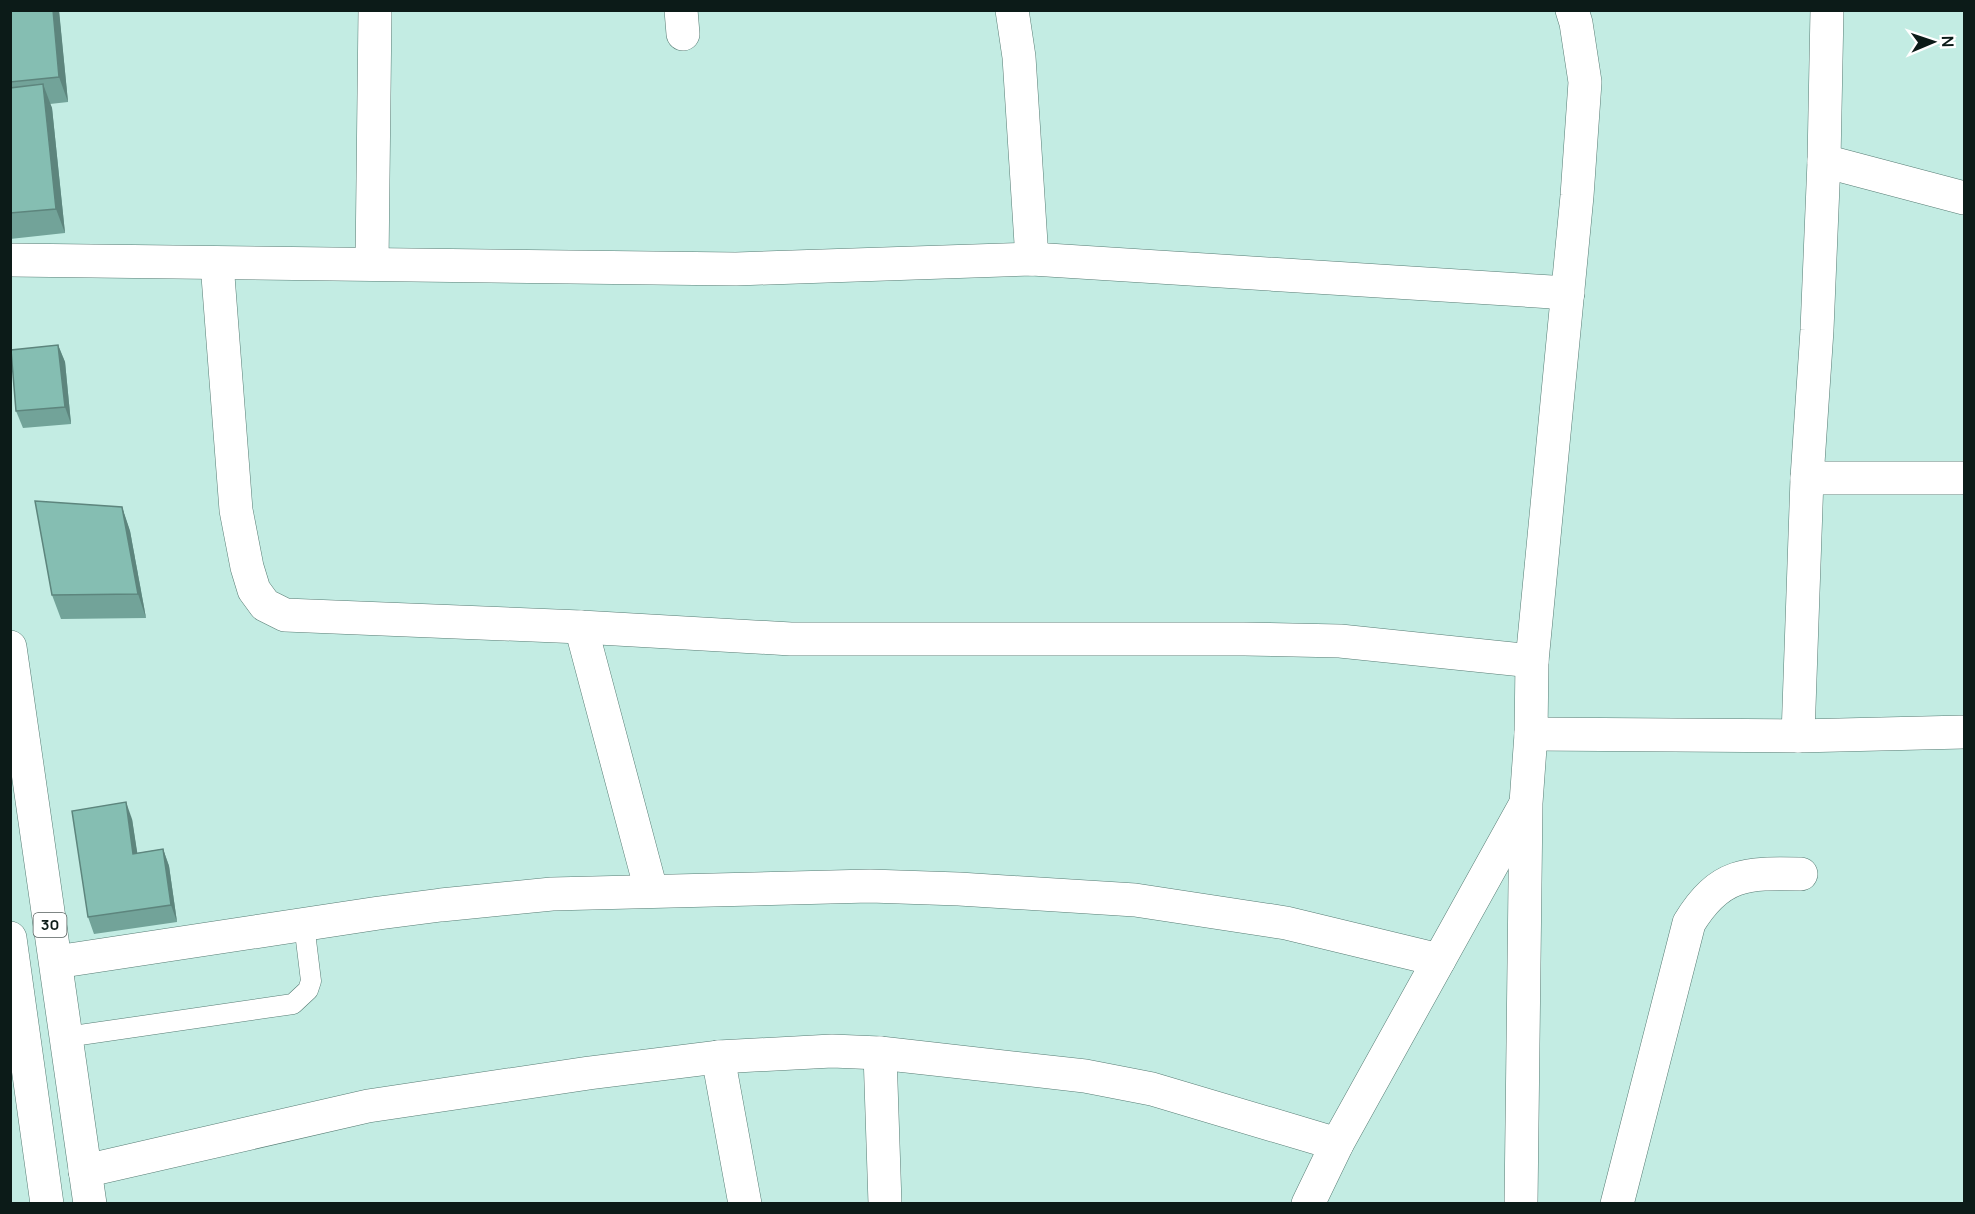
<svg xmlns="http://www.w3.org/2000/svg" width="1975" height="1214" font-family="Manrope,sans-serif">
<rect width="100%" height="100%" fill="#c3ece3"/>
<g fill="none" stroke-linecap="round" stroke-linejoin="round">
<g stroke="#577c74" stroke-width="21">
<polyline id="service" points="66,1037 293,1004 308,990 311,981 304,924"/>
</g>
<g stroke="#577c74" stroke-width="34">
<g id="minor">
<polyline points="681,10 683,34"/>
<polyline points="1012,10 1019,57 1032,259"/>
<polyline points="1824,161 1964,198"/>
<polyline points="10,260 736,269 1032,259 1568,293"/>
<polyline points="217,263 236,510 247,567 254,590 265,605 285,615 581,627 791,639 1244,639 1340,641 1532,661"/>
<polyline points="372,264 375,10"/>
<polyline points="1807,478 1964,478"/>
<polyline points="581,627 651,890"/>
<polyline points="1531,734 1798,736 1964,732"/>
<polyline points="1798,736 1807,478 1817,330 1824,161 1827,10"/>
<polyline points="56,962 379,913 441,905 552,894 870,886 959,889 1135,900 1286,923 1439,960"/>
<polyline points="880,1053 885,1204"/>
<polyline points="718,1057 745,1204"/>
<polyline points="85,1171 368,1106 589,1073 718,1057 832,1051 880,1053 1085,1076 1152,1089 1337,1144"/>
<polyline points="1308,1204 1337,1144 1524,807"/>
<polyline points="1521,1204 1526,803 1531,734 1532,661 1577,196 1585,82 1576,23 1572,10"/>
<path d="M1617,1204L1689,923C1720,872 1747,873 1801,874"/>
</g>
</g>
<g stroke="#577c74" stroke-width="34">
<g id="primary">
<polyline points="10,647 90,1204"/>
<polyline points="10,938 47,1204"/>
</g>
</g>
<use href="#service" stroke="#fff" stroke-width="20"/>
<use href="#minor" stroke="#fff" stroke-width="33"/>
<use href="#primary" stroke="#fff" stroke-width="33"/>
</g>
<g fill="#72a399">
<polygon points="10,10 59,12 68,102 50,104 52,108 65,233 10,239"/>
<polygon points="58,345 65,362 71,424 23,428 16,411"/>
<polygon points="122,507 130,531 146,618 61,619 52,595"/>
<polygon points="132,819 137,853 163,849 169,866 177,922 94,934 88,917"/>
</g>
<g fill="#5d857d">
<polygon points="53,10 59,10 68,102 59,77"/>
<polygon points="43,84 52,108 65,233 56,209"/>
<polygon points="58,345 65,362 71,424 65,407"/>
<polygon points="122,507 130,531 146,618 138,594"/>
<polygon points="126,802 132,819 140,870 133,854"/>
<polygon points="163,849 169,866 177,922 171,905"/>
</g>
<g fill="#85beb2" stroke="#5d857d" stroke-width="1.5">
<polygon points="10,10 53,10 59,77 10,82"/>
<polygon points="43,84 56,209 10,213 10,88"/>
<polygon points="58,345 65,407 16,411 11,350"/>
<polygon points="35,501 122,507 138,594 52,595"/>
<polygon points="126,802 133,854 163,849 171,905 88,917 72,811"/>
</g>
<g text-anchor="middle" stroke-width="6" stroke-linejoin="round" paint-order="stroke">
<rect fill="#fff" stroke="#555f5d" stroke-width="1.5" x="33.5" y="913" width="33" height="24" rx="4.5"/>
<g font-size="15" font-weight="bold" fill="#0c1b18">
<text x="50" y="930">30</text>
</g>
</g>
<rect width="1975" height="1214" fill="none" stroke="#0c1b18" stroke-width="24"/>
<g transform="translate(1933 42) rotate(88)" stroke="#ffffff" stroke-width="4.5" paint-order="stroke">
<path d="M0-4.5L10 22L0 15L-10 22Z" fill="#0c1b18"/>
<text y="-9" font-size="16" font-weight="bold" text-anchor="middle" fill="#0c1b18">N</text>
</g>
</svg>
